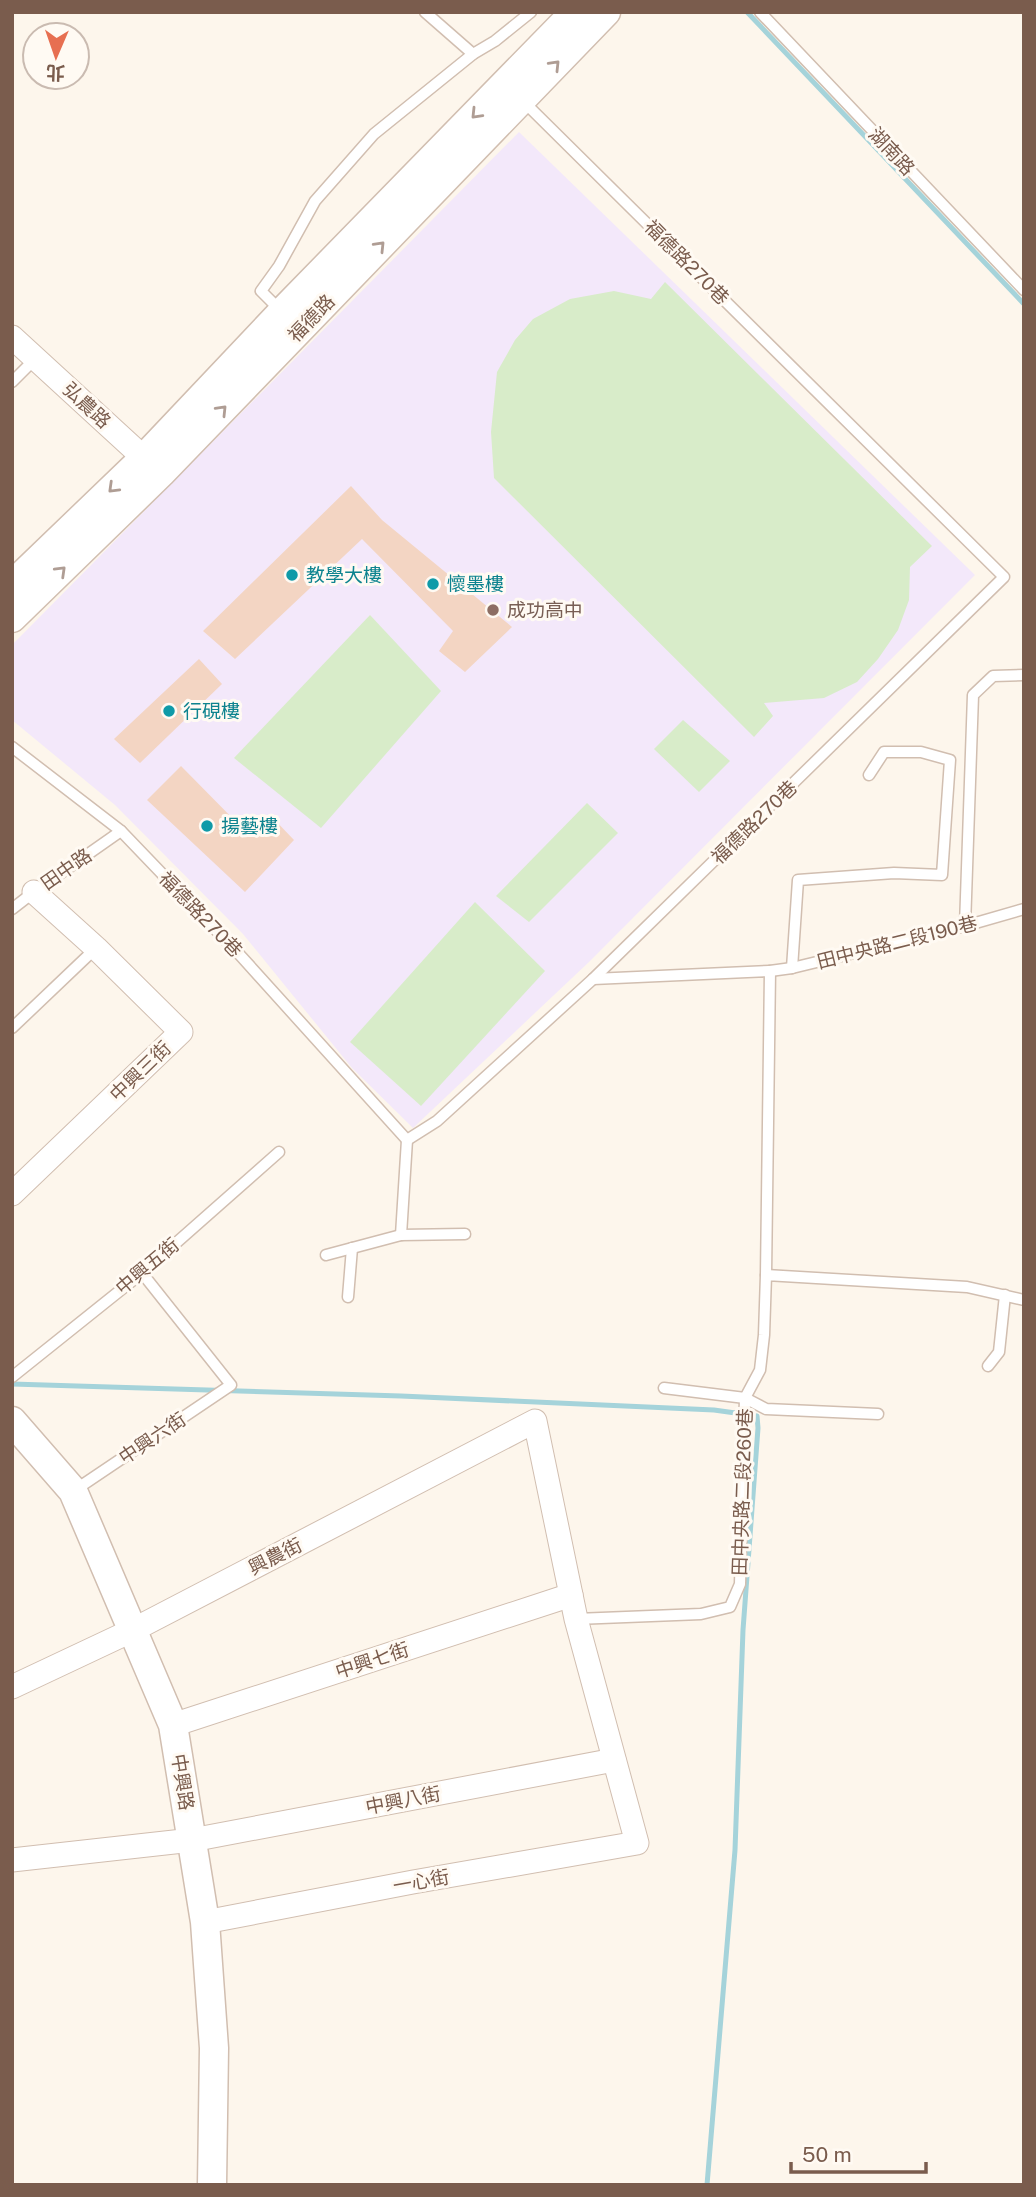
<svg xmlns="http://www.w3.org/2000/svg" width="1036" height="2197" font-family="'Public Sans','Noto Sans TC',sans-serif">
<rect width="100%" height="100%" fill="#fdf6ec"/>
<polygon fill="#f3e8fa" points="519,132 975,575 589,962 413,1128 352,1068 243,934 115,805 12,720 12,645"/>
<g fill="#d8ecc9">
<polygon points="665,282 932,546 910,567 909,600 898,630 878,659 857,682 824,698 764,703 773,716 754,737 494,478 491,432 497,372 515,340 533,319 570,299 614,291 651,299"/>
<polygon points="370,615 441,691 321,828 234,758"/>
<polygon points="683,720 730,761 699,792 654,749"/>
<polygon points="587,803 618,833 529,922 496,896"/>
<polygon points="475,902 545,971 421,1106 350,1042"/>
</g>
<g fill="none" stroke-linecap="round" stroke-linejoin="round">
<g stroke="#a5d3da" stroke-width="5">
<polyline points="747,12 1024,304"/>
<polyline points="12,1384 401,1396 714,1410 757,1416 758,1428 743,1630 735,1850 707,2185"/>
</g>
</g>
<g fill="#f3d5c3">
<polygon points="351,486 382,520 512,627 465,672 439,651 453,631 362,539 235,659 203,631"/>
<polygon points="199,659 222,684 140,763 114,739"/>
<polygon points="181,766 250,836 271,816 294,840 245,892 147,800"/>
</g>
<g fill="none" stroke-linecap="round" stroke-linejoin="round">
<g stroke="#d1beb0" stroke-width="13">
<g id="service">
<polyline points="425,12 473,54"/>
<polyline points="760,12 1024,290"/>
<polyline points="281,311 261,291 279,266 315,201 374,134 473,54 495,41 531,12"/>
<polyline points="12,382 36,358"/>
<polyline points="12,747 121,831 239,954 407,1140 437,1121 593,979 1004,577 522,100"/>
<polyline points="12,909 34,892 121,831"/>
<polyline points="965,926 973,695 993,676 1024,675"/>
<polyline points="792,968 798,880 894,873 942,875 950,760 921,752 884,752 869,775"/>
<polyline points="770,971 792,968 965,926 1024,909"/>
<polyline points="593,979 770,971 766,1275"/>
<polyline points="12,1028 96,948"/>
<polyline points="401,1235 407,1140"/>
<polyline points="326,1255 401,1235 465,1234"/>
<polyline points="348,1297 352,1248"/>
<polyline points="988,1366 999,1352 1005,1295"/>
<polyline points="12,1377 142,1273 279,1152"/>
<polyline points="664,1388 745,1398 766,1409 878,1414"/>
<polyline points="75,1490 231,1385 142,1273"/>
<polyline points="576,1619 701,1614 730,1607 740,1584 745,1398 760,1370 764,1335 766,1275 967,1287 1024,1300"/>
</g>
</g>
<g stroke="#d1beb0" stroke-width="25">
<g id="minor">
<polyline points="12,337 157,470"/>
<polyline points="12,1194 181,1032 96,948 34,892"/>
<polyline points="12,1687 133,1630 535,1421 576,1619 637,1843 413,1882 205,1922"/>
<polyline points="173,1725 571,1595"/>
<polyline points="12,1860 192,1840 614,1760"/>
</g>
</g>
<g stroke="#d1beb0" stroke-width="31">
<g id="tertiary">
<polyline points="12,585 144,458 282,312 575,12"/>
<polyline points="12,618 161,473 606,12"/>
<polyline points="12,1421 73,1491 173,1725 205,1922 214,2048 212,2185"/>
</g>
</g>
<use href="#service" stroke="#fff" stroke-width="10"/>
<use href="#minor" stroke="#fff" stroke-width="23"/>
<use href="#tertiary" stroke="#fff" stroke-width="28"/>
</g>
<defs><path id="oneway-chevron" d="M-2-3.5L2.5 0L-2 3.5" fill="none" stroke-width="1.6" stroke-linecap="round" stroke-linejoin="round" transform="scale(1.75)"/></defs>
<g stroke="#af9d94">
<use href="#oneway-chevron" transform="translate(555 65) rotate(-46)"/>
<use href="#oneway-chevron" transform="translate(476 114) rotate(134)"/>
<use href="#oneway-chevron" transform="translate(380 246) rotate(-46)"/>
<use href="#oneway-chevron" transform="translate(222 410) rotate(-46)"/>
<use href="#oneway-chevron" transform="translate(113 488) rotate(136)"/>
<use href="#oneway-chevron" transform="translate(61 571) rotate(-44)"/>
</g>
<g fill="#0f9aa8" stroke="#fffaf3" stroke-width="2.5">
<circle cx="292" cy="575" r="7"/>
<circle cx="433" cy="584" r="7"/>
<circle cx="169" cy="711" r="7"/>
<circle cx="207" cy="826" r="7"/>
</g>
<circle fill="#8d6e63" stroke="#fffaf3" stroke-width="2.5" cx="493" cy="610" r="7"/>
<g text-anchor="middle" stroke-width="6" stroke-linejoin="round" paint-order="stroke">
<g font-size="19" fill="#7a5c4d" stroke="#fffaf3">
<text transform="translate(892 151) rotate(47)" y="7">湖南路</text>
<text transform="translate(687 262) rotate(45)" y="7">福德路270巷</text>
<text transform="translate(311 318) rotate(-46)" y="7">福德路</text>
<text transform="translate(87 405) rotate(43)" y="7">弘農路</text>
<text transform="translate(754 822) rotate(-44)" y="7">福德路270巷</text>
<text transform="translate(66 869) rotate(-35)" y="7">田中路</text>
<text transform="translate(201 914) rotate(46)" y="7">福德路270巷</text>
<text transform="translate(897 942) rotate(-14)" y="7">田中央路二段190巷</text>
<text transform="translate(140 1071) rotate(-44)" y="7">中興三街</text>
<text transform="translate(147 1266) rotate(-40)" y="7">中興五街</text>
<text transform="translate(152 1438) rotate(-34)" y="7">中興六街</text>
<text transform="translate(742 1492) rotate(-88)" y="7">田中央路二段260巷</text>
<text transform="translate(275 1556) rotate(-27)" y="7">興農街</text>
<text transform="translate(372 1660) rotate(-18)" y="7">中興七街</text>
<text transform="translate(183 1782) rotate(81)" y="7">中興路</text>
<text transform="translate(403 1800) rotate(-11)" y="7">中興八街</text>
<text transform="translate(421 1881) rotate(-10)" y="7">一心街</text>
</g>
<g font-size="19" fill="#0d838f" stroke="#fffaf3" text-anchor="start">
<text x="306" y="582">教學大樓</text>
<text x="447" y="591">懷墨樓</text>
<text x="183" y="718">行硯樓</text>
<text x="221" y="833">揚藝樓</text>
</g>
<g font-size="19" fill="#785e54" stroke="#fffaf3" text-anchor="start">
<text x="507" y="617">成功高中</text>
</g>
</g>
<rect width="1036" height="2197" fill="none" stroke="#7a5c4d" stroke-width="28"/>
<g transform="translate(56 56) rotate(182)"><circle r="33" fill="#fffaf3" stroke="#cabbb1" stroke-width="2"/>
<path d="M0-5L12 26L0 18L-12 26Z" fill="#e76f51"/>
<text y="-10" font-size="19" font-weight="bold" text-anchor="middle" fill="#7a5c4d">北</text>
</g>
<path d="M791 2162v10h135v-10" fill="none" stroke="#7a5c4d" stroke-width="3.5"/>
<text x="802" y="2162" font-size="21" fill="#7a5c4d" stroke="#fffaf3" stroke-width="5" paint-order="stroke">50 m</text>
</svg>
